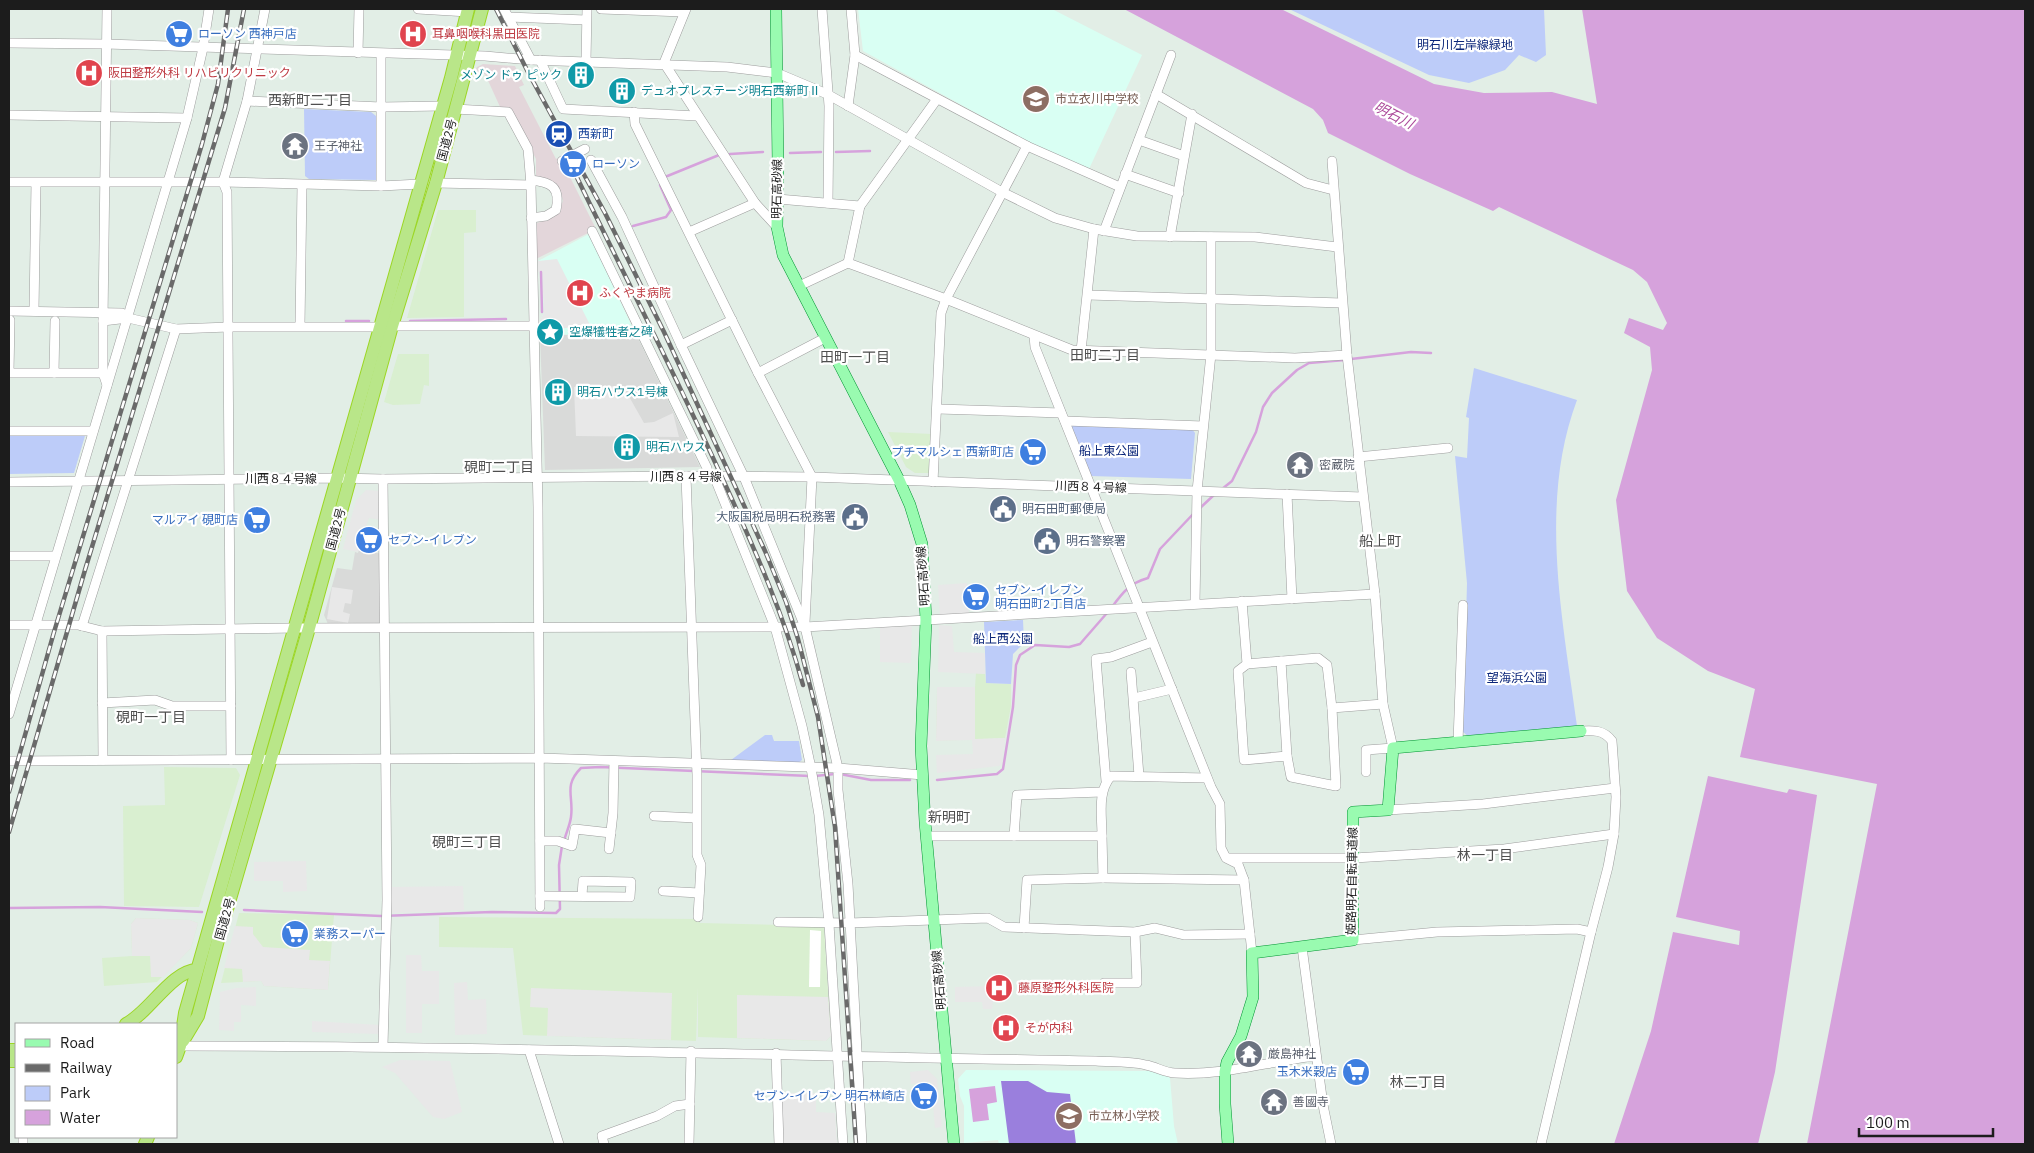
<svg xmlns="http://www.w3.org/2000/svg" width="2034" height="1153" font-family="'IBM Plex Sans','Noto Sans JP',sans-serif">
<rect width="100%" height="100%" fill="#e2eee6"/>
<g fill="#d9dad9">
<polygon points="636,334 700,467 545,470 540,335"/>
<polygon points="359,549 382,554 381,620 378,624 328,624 324,615 337,568 352,570 355,552 358,553"/>
</g>
<g fill="#d9efd0">
<polygon points="438,210 476,210 476,232 464,233 464,317 407,318"/>
<polygon points="398,354 429,354 429,386 424,385 420,404 393,405 384,402"/>
<polygon points="888,432 932,434 929,473 915,473 906,467"/>
<polygon points="976,673 985,674 986,683 1011,684 1011,706 1005,738 936,741 937,687 975,687"/>
<polygon points="164,767 236,768 240,775 199,907 124,906 123,806 165,805"/>
<polygon points="239,913 334,915 328,990 264,986 261,981 221,983"/>
<polygon points="439,917 700,919 700,923 824,926 831,1036 826,1041 698,1037 698,987 696,1041 523,1035 513,948 439,947"/>
<polygon points="136,918 190,920 198,923 191,948 157,982 104,986 102,958 132,956 131,924"/>
</g>
<g fill="#d9fff3">
<polygon points="858,9 1052,9 1142,55 1089,169 1031,143 863,51"/>
<polygon points="589,234 635,333 553,335 552,329 541,329 541,318 544,313 542,272 538,272 538,261"/>
<polygon points="966,1070 1149,1071 1166,1075 1170,1078 1174,1126 1178,1144 999,1144 998,1140 964,1143 964,1106 960,1096 958,1079"/>
</g>
<g fill="#bdccf9">
<polygon points="1289,9 1544,9 1546,55 1536,62 1519,55 1505,70 1469,83 1429,75"/>
<polygon points="304,109 371,112 376,116 376,180 309,179 305,176"/>
<path d="M1474,368L1577,400C1538,504 1563,620 1577,726L1469,737L1463,732L1467,583L1455,456L1467,458L1469,418L1466,417Z"/>
<polygon points="1076,424 1192,429 1195,433 1191,479 1090,476 1071,427"/>
<polygon points="10,436 85,436 74,473 9,474"/>
<polygon points="1023,620 1024,643 1013,654 1011,684 986,683 984,622"/>
<polygon points="765,735 772,735 774,741 799,741 802,760 798,763 731,760"/>
</g>
<polygon fill="#9a7fdd" points="1001,1081 1028,1081 1047,1092 1070,1094 1076,1144 1009,1144"/>
<g fill="#e8e8e8">
<polygon points="557,259 591,327 541,329 541,318 544,313 542,272 538,272 538,261"/>
<polygon points="623,386 644,423 654,422 673,413 679,437 576,436 574,387"/>
<polygon points="366,490 380,491 381,520 369,518 358,552 343,549 356,500"/>
<polygon points="967,583 969,615 940,617 938,585"/>
<polygon points="332,587 353,590 351,604 345,603 343,612 350,614 348,623 327,619"/>
<polygon points="939,625 952,626 954,652 985,653 985,674 938,672"/>
<polygon points="912,626 911,663 880,662 880,627"/>
<polygon points="937,687 975,687 975,739 1005,738 1002,763 999,766 937,773 936,755 973,754 972,740 936,741"/>
<polygon points="306,861 307,891 283,892 283,881 254,881 254,862"/>
<polygon points="463,886 464,910 391,913 391,887"/>
<polygon points="136,918 190,920 198,923 191,948 163,977 151,977 150,956 132,956 131,924"/>
<polygon points="235,926 253,927 253,934 263,947 310,950 309,960 330,961 328,990 264,986 261,981 243,982 242,969 224,968"/>
<polygon points="406,955 421,955 422,971 439,971 439,1004 422,1004 422,1033 406,1033"/>
<polygon points="467,982 468,1000 486,999 487,1034 455,1035 454,983"/>
<polygon points="995,986 992,1009 983,1009 982,1002 955,1002 955,987"/>
<polygon points="256,987 256,1006 241,1005 241,1022 234,1022 234,1031 219,1030 220,992 236,988"/>
<polygon points="531,988 672,993 671,1040 547,1036 548,1008 530,1007"/>
<polygon points="737,995 828,997 831,1036 826,1041 737,1038"/>
<polygon points="312,1021 380,1025 379,1034 312,1032"/>
<polygon points="400,1060 450,1061 462,1112 444,1119 433,1117 395,1073 382,1067"/>
<polygon points="928,1070 937,1079 942,1127 935,1128 931,1082 911,1084 910,1072"/>
<polygon points="780,1093 816,1093 816,1112 835,1113 837,1144 781,1144"/>
</g>
<polygon fill="#e3d6da" points="483,64 515,66 524,85 519,87 556,159 560,157 596,229 536,259 537,223 554,217 559,211 563,201 561,192 556,185 547,179 536,176 536,159 511,109 501,109 485,74 474,74 477,67"/>
<g fill="#d6a2dc">
<polygon points="1124,9 1281,9 1434,84 1484,93 1552,92 1597,104 1582,9 2025,9 2025,1144 1807,1144 1877,784 1740,757 1755,689 1708,671 1657,638 1627,591 1616,500 1652,370 1650,347 1624,333 1629,318 1663,330 1667,323 1647,282 1633,270 1499,207 1493,211 1410,174 1328,133 1323,120 1313,109"/>
<polygon points="1708,776 1787,793 1789,789 1817,795 1775,1072 1758,1144 1614,1144 1651,1031 1673,932 1739,945 1740,931 1676,917"/>
<polygon points="995,1086 997,1102 987,1104 989,1120 973,1122 969,1089"/>
</g>
<polygon fill="#fff" points="810,930 821,931 820,987 809,987"/>
<g fill="none" stroke-linecap="round" stroke-linejoin="round">
<g stroke="#d6a2dc" stroke-width="2.5">
<polyline points="836,152 870,151"/>
<polyline points="790,153 821,152"/>
<polyline points="730,154 763,152"/>
<polyline points="665,177 719,155"/>
<polyline points="633,226 666,217 671,210 660,185"/>
<polyline points="541,272 542,312"/>
<polyline points="346,321 369,321"/>
<polyline points="410,321 506,319"/>
<polyline points="1351,359 1411,352 1431,353"/>
<polyline points="1222,489 1232,481 1256,432 1263,407 1272,393 1297,370 1309,363 1345,360"/>
<polyline points="1199,509 1215,494"/>
<path d="M1112,607C1123,592 1130,583 1148,578L1160,549L1195,512"/>
<polyline points="840,774 871,780 910,780"/>
<polyline points="815,776 835,774"/>
<polyline points="937,780 997,774 1003,769 1013,707 1016,665 1020,655 1035,645 1069,647 1080,644 1107,613"/>
<path d="M564,841C566,833 570,825 571,817C574,796 563,786 581,768L600,767L810,776"/>
<polyline points="9,908 100,907 202,912"/>
<polyline points="244,910 381,916 492,912 556,913 560,909 559,865 562,846"/>
</g>
<g stroke="#9d9d9d" stroke-width="10">
<g id="minor">
<polyline points="107,9 103,321 103,373 107,385"/>
<polyline points="418,9 468,12"/>
<polyline points="504,9 531,60"/>
<polyline points="601,9 684,12"/>
<polyline points="686,9 664,63 755,203 777,227"/>
<polyline points="822,9 829,106 828,203"/>
<polyline points="508,17 586,20"/>
<polyline points="9,43 106,44 485,56 531,60 727,67 777,73 827,94 1002,192 1055,218 1094,229 1137,236 1255,237 1337,247"/>
<polyline points="358,53 359,9"/>
<polyline points="381,54 381,186"/>
<polyline points="855,55 1027,146 1120,187"/>
<polyline points="540,60 563,109 697,116"/>
<polyline points="586,61 587,9"/>
<polyline points="1156,94 1306,183 1333,190"/>
<polyline points="247,101 381,107 442,106"/>
<polyline points="848,106 855,55 851,9"/>
<polyline points="455,109 508,112 528,149 531,185 538,507 540,907"/>
<polyline points="634,112 635,124 758,373 812,477 805,623"/>
<polyline points="9,115 187,118"/>
<polyline points="1139,140 1184,156"/>
<polyline points="591,160 622,217 681,345"/>
<polyline points="562,161 585,149"/>
<polyline points="1332,161 1347,355 1375,594 1383,704 1393,748 1366,750 1366,772"/>
<polyline points="1125,174 1179,193"/>
<path d="M531,180C551,182 561,187 556,210L546,216L531,218"/>
<polyline points="9,182 223,182 381,186 420,184"/>
<polyline points="436,183 531,185"/>
<polyline points="778,199 860,206"/>
<polyline points="592,231 707,468 708,476"/>
<polyline points="1104,231 1171,55"/>
<polyline points="689,232 755,203"/>
<polyline points="1170,237 1192,114"/>
<polyline points="848,263 860,206 937,99"/>
<polyline points="799,286 848,263 946,299 1072,350 1295,358 1347,355"/>
<polyline points="1088,295 1342,303"/>
<polyline points="9,311 122,313 128,318 176,329 229,327 379,327"/>
<polyline points="34,311 36,183"/>
<polyline points="732,320 681,345 744,477 805,627 838,768 923,775"/>
<polyline points="103,321 128,318"/>
<polyline points="300,326 302,185"/>
<polyline points="392,326 533,326"/>
<polyline points="1034,336 1035,347 1211,787 1220,804 1221,848 1226,858 1238,864 1244,880 1252,953"/>
<polyline points="1081,351 1094,229"/>
<polyline points="9,372 10,320"/>
<polyline points="9,373 103,373"/>
<polyline points="54,373 55,321"/>
<polyline points="758,373 825,338"/>
<polyline points="938,409 1061,413"/>
<polyline points="1065,421 1203,426"/>
<polyline points="9,431 93,431"/>
<polyline points="1358,457 1448,448"/>
<polyline points="686,476 697,775 697,855 701,865 698,917"/>
<polyline points="714,476 775,627 802,726 811,768 819,815 829,924 843,1144"/>
<polyline points="9,482 337,478 383,479 686,476 812,477 1362,497"/>
<polyline points="933,482 941,313 946,299 1027,146"/>
<polyline points="1287,494 1292,599"/>
<polyline points="9,556 55,556"/>
<polyline points="1242,601 1247,664 1238,671 1244,760 1287,756 1291,777 1336,786 1332,708 1383,704"/>
<polyline points="1195,603 1197,491 1211,354 1211,237"/>
<polyline points="9,625 78,625 102,631 294,628 805,627 1375,594"/>
<polyline points="82,626 176,329"/>
<polyline points="102,631 103,760"/>
<polyline points="1281,661 1287,756"/>
<polyline points="1247,664 1318,658 1327,665 1332,708"/>
<polyline points="1131,672 1139,776"/>
<polyline points="1134,698 1172,689"/>
<polyline points="102,703 155,700 172,706 231,706"/>
<polyline points="9,714 187,118 203,48 209,9"/>
<polyline points="1458,742 1463,605"/>
<polyline points="231,760 227,192 223,182 247,101 265,9"/>
<polyline points="9,761 540,758 838,768 838,790 848,884 862,1144"/>
<polyline points="1106,781 1096,659 1111,657 1152,642"/>
<polyline points="1388,810 1483,804 1615,788"/>
<polyline points="654,816 696,818"/>
<polyline points="926,836 1102,836 1103,878 1244,880"/>
<polyline points="1014,836 1017,795 1102,792"/>
<path d="M1102,836C1102,816 1097,792 1111,776L1207,778"/>
<polyline points="540,841 558,841 572,846 575,829 611,833"/>
<polyline points="609,849 613,813 614,761"/>
<polyline points="1228,858 1354,858 1504,849 1614,834"/>
<polyline points="663,891 699,893"/>
<polyline points="540,896 630,897 631,882 583,881 582,896"/>
<polyline points="778,922 849,923 988,918 1004,927 1135,932 1155,928 1184,935 1250,934"/>
<polyline points="1024,928 1027,880 1103,878"/>
<polyline points="1353,940 1437,932 1577,929 1591,932"/>
<polyline points="1302,947 1323,1105 1331,1144"/>
<polyline points="1104,983 1137,983 1135,932"/>
<path d="M180,1046C486,1046 791,1056 1096,1061C1112,1062 1130,1061 1146,1065C1156,1067 1166,1073 1175,1073C1224,1076 1269,1061 1316,1056"/>
<polyline points="383,1046 387,900 383,479"/>
<polyline points="529,1050 559,1144"/>
<polyline points="776,1053 779,1144"/>
<polyline points="23,1144 23,1137"/>
<polyline points="604,1144 602,1136 657,1116 675,1106 690,1104"/>
<polyline points="689,1144 691,1051"/>
<path d="M1541,1144L1591,932L1608,867L1614,834L1616,797L1612,741C1604,730 1593,730 1581,731"/>
</g>
</g>
<g stroke="#009432" stroke-width="12">
<g id="major">
<polyline points="776,9 778,165 777,227 783,255 899,480 910,505 922,544 926,620 921,746 925,822 954,1144"/>
<polyline points="1228,1144 1225,1104 1225,1072 1227,1062 1241,1036 1253,997 1252,953 1353,940 1353,812 1388,810 1393,748 1581,731"/>
</g>
</g>
<g stroke="#9cd624" stroke-width="14">
<g id="highway">
<path d="M126,1024C150,1012 171,971 197,970"/>
<polyline points="183,1041 198,1016 218,940 309,628 392,326 436,183 482,9"/>
<polyline points="9,1050 16,1050"/>
<polyline points="176,1057 180,1046 185,1013 451,78 468,9"/>
<polyline points="9,1061 16,1061"/>
<polyline points="145,1144 148,1137"/>
</g>
</g>
<use href="#minor" stroke="#fff" stroke-width="9"/>
<use href="#major" stroke="#99fbb0" stroke-width="11"/>
<use href="#highway" stroke="#b9e689" stroke-width="12"/>
<g stroke="#6a6a6a" stroke-width="4.5">
<g id="rail">
<polyline points="496,9 529,74 605,213 664,332 765,551 786,602 798,639 818,717 835,827 856,1144"/>
<path d="M569,161C621,269 676,375 725,484C755,550 784,615 803,685"/>
<polyline points="9,792 54,632 202,144 218,84 228,9"/>
<polyline points="9,832 85,570 225,108 244,9"/>
</g>
</g>
<use href="#rail" stroke="#fff" stroke-width="2.5" stroke-dasharray="8" stroke-linecap="butt"/>
</g>
<defs>
<g id="supermarket-disc" transform="scale(1.4375)"><circle r="9.5" fill="#3f7fe0" stroke="#fff"/><path d="M-6-5.5h2.5l.6 2H6L4.5 2H-2.5L-4.4-4H-6ZM-1.5 3.2a1.3 1.3 0 1 0 .1 0ZM3 3.2a1.3 1.3 0 1 0 .1 0Z" fill="#fff"/></g>
<g id="hospital-disc" transform="scale(1.4375)"><circle r="9.5" fill="#e0444e" stroke="#fff"/><path d="M-5-5h3v3.5h4V-5h3V5h-3V1.5h-4V5h-3Z" fill="#fff"/></g>
<g id="building-disc" transform="scale(1.4375)"><circle r="9.5" fill="#0f9aa8" stroke="#fff"/><path d="M-4-6H4V6H1V3H-1V6H-4ZM-2.5-4.3h1.7v1.8h-1.7ZM.8-4.3h1.7v1.8H.8ZM-2.5-1h1.7V.8h-1.7ZM.8-1h1.7V.8H.8Z" fill="#fff"/></g>
<g id="school-disc" transform="scale(1.4375)"><circle r="9.5" fill="#8d6e63" stroke="#fff"/><path d="M0-5L7-2L0 1L-7-2ZM-4 1L0 2.5L4 1V4Q0 6-4 4Z" fill="#fff"/></g>
<g id="station-disc" transform="scale(1.4375)"><circle r="9.5" fill="#1a4fb4" stroke="#fff"/><path d="M-3-6H3Q5-6 5-4V2Q5 4 3 4L4.5 6H3L1.5 4h-3L-3 6H-4.5L-3 4Q-5 4-5 2V-4Q-5-6-3-6ZM-3.5-4v3h7v-3ZM-3.5 1v1.5H-2V1ZM2 1v1.5H3.5V1Z" fill="#fff"/></g>
<g id="temple-disc" transform="scale(1.4375)"><circle r="9.5" fill="#6b7280" stroke="#fff"/><path d="M0-6L5-2H3V0L6.5 2.5H4V6H1.5V3h-3V6H-4V2.5H-6.5L-3 0V-2H-5Z" fill="#fff"/></g>
<g id="sight-disc" transform="scale(1.4375)"><circle r="9.5" fill="#0f9aa8" stroke="#fff"/><path d="M0-6L1.8-2.2L6-1.7L2.9 1.2L3.7 5.4L0 3.3L-3.7 5.4L-2.9 1.2L-6-1.7L-1.8-2.2Z" fill="#fff"/></g>
<g id="civic-disc" transform="scale(1.4375)"><circle r="9.5" fill="#5c6f8a" stroke="#fff"/><path d="M-.6-6.5H3V-4.5H.6V-3L4-1V1h2V6H-6V1h2V-1L-.6-3ZM-1.2 2.5V6h2.4V2.5Z" fill="#fff"/></g>
</defs>
<g fill-rule="evenodd">
<use href="#supermarket-disc" x="179" y="34"/>
<use href="#hospital-disc" x="413" y="34"/>
<use href="#hospital-disc" x="89" y="73"/>
<use href="#building-disc" x="581" y="75"/>
<use href="#building-disc" x="622" y="91"/>
<use href="#school-disc" x="1036" y="99"/>
<use href="#station-disc" x="559" y="134"/>
<use href="#temple-disc" x="295" y="146"/>
<use href="#supermarket-disc" x="573" y="164"/>
<use href="#hospital-disc" x="580" y="293"/>
<use href="#sight-disc" x="550" y="332"/>
<use href="#building-disc" x="558" y="392"/>
<use href="#building-disc" x="627" y="447"/>
<use href="#supermarket-disc" x="1033" y="452"/>
<use href="#temple-disc" x="1300" y="465"/>
<use href="#civic-disc" x="1003" y="509"/>
<use href="#civic-disc" x="855" y="517"/>
<use href="#supermarket-disc" x="257" y="520"/>
<use href="#supermarket-disc" x="369" y="540"/>
<use href="#civic-disc" x="1047" y="541"/>
<use href="#supermarket-disc" x="976" y="597"/>
<use href="#supermarket-disc" x="295" y="934"/>
<use href="#hospital-disc" x="999" y="988"/>
<use href="#hospital-disc" x="1006" y="1028"/>
<use href="#temple-disc" x="1249" y="1054"/>
<use href="#supermarket-disc" x="1356" y="1072"/>
<use href="#supermarket-disc" x="924" y="1096"/>
<use href="#temple-disc" x="1274" y="1102"/>
<use href="#school-disc" x="1069" y="1116"/>
</g>
<g text-anchor="middle" stroke-width="4.5" stroke-linejoin="round" paint-order="stroke">
<g font-size="12" fill="#366cbe" stroke="#fff" text-anchor="start">
<text x="198" y="38">ローソン 西神戸店</text>
<text x="592" y="168">ローソン</text>
<text x="1014" y="456" text-anchor="end">プチマルシェ 西新町店</text>
<text x="238" y="524" text-anchor="end">マルアイ 硯町店</text>
<text x="388" y="544">セブン-イレブン</text>
<text x="995" y="594">セブン-イレブン<tspan x="995" dy="14">明石田町2丁目店</tspan></text>
<text x="314" y="938">業務スーパー</text>
<text x="1337" y="1076" text-anchor="end">玉木米穀店</text>
<text x="905" y="1100" text-anchor="end">セブン-イレブン 明石林崎店</text>
</g>
<g font-size="12" fill="#be3a42" stroke="#fff" text-anchor="start">
<text x="432" y="38">耳鼻咽喉科黒田医院</text>
<text x="108" y="77">阪田整形外科 リハビリクリニック</text>
<text x="599" y="297">ふくやま病院</text>
<text x="1018" y="992">藤原整形外科医院</text>
<text x="1025" y="1032">そが内科</text>
</g>
<g font-size="12" fill="#0b2679" stroke="#fff">
<text x="1465" y="49">明石川左岸線緑地</text>
<text x="1109" y="455">船上東公園</text>
<text x="1003" y="643">船上西公園</text>
<text x="1517" y="682">望海浜公園</text>
</g>
<g font-size="12" fill="#0d838f" stroke="#fff" text-anchor="start">
<text x="562" y="79" text-anchor="end">メゾン ドゥ ピック</text>
<text x="641" y="95">デュオプレステージ明石西新町Ⅱ</text>
<text x="569" y="336">空爆犠牲者之碑</text>
<text x="577" y="396">明石ハウス1号棟</text>
<text x="646" y="451">明石ハウス</text>
</g>
<g font-size="12" fill="#785e54" stroke="#fff" text-anchor="start">
<text x="1055" y="103">市立衣川中学校</text>
<text x="1088" y="1120">市立林小学校</text>
</g>
<g font-size="12" fill="#164399" stroke="#fff" text-anchor="start">
<text x="578" y="138">西新町</text>
</g>
<g font-size="12" fill="#1c1c1c" stroke="#fff">
<text transform="translate(447 140) rotate(-75)" y="4">国道2号</text>
<text transform="translate(777 189) rotate(-89)" y="4">明石高砂線</text>
<text x="686" y="481">川西８４号線</text>
<text x="281" y="483">川西８４号線</text>
<text transform="translate(1091 487) rotate(2)" y="4">川西８４号線</text>
<text transform="translate(336 529) rotate(-75)" y="4">国道2号</text>
<text transform="translate(923 576) rotate(-94)" y="4">明石高砂線</text>
<text transform="translate(1352 881) rotate(-89)" y="4">姫路明石自転車道線</text>
<text transform="translate(225 919) rotate(-74)" y="4">国道2号</text>
<text transform="translate(939 980) rotate(-95)" y="4">明石高砂線</text>
</g>
<g font-size="12" fill="#5b616d" stroke="#fff" text-anchor="start">
<text x="314" y="150">王子神社</text>
<text x="1319" y="469">密蔵院</text>
<text x="1268" y="1058">厳島神社</text>
<text x="1293" y="1106">善國寺</text>
</g>
<g font-size="12" fill="#4e5e75" stroke="#fff" text-anchor="start">
<text x="1022" y="513">明石田町郵便局</text>
<text x="836" y="521" text-anchor="end">大阪国税局明石税務署</text>
<text x="1066" y="545">明石警察署</text>
</g>
<g font-size="14" fill="#4f4f4f" stroke="#fff">
<text x="310" y="105">西新町二丁目</text>
<text x="1105" y="360">田町二丁目</text>
<text x="855" y="362">田町一丁目</text>
<text x="499" y="472">硯町二丁目</text>
<text x="1380" y="546">船上町</text>
<text x="151" y="722">硯町一丁目</text>
<text x="949" y="822">新明町</text>
<text x="467" y="847">硯町三丁目</text>
<text x="1485" y="860">林一丁目</text>
<text x="1418" y="1087">林二丁目</text>
</g>
<g font-size="14" font-style="italic" fill="#ab499a" stroke="#fff">
<text transform="translate(1394 115) rotate(27)" y="5">明石川</text>
</g>
</g>
<rect width="2034" height="1153" fill="none" stroke="#1c1c1c" stroke-width="20"/>
<rect x="15" y="1023" width="162" height="115" fill="#ffffff" stroke="#a4a4a4"/>
<rect x="25" y="1039" width="25" height="8" fill="#99fbb0" stroke="#a4a4a4"/>
<text x="60" y="1048" font-size="15" fill="#1c1c1c">Road</text>
<rect x="25" y="1064" width="25" height="8" fill="#6a6a6a" stroke="#a4a4a4"/>
<text x="60" y="1073" font-size="15" fill="#1c1c1c">Railway</text>
<rect x="25" y="1086" width="25" height="15" fill="#bdccf9" stroke="#a4a4a4"/>
<text x="60" y="1098" font-size="15" fill="#1c1c1c">Park</text>
<rect x="25" y="1110" width="25" height="15" fill="#d6a2dc" stroke="#a4a4a4"/>
<text x="60" y="1123" font-size="15" fill="#1c1c1c">Water</text>
<path d="M1859 1128v8h134v-8" fill="none" stroke="#1c1c1c" stroke-width="2.5"/>
<text x="1866" y="1128" font-size="15" fill="#1c1c1c" stroke="#ffffff" stroke-width="4" paint-order="stroke">100 m</text>
</svg>
